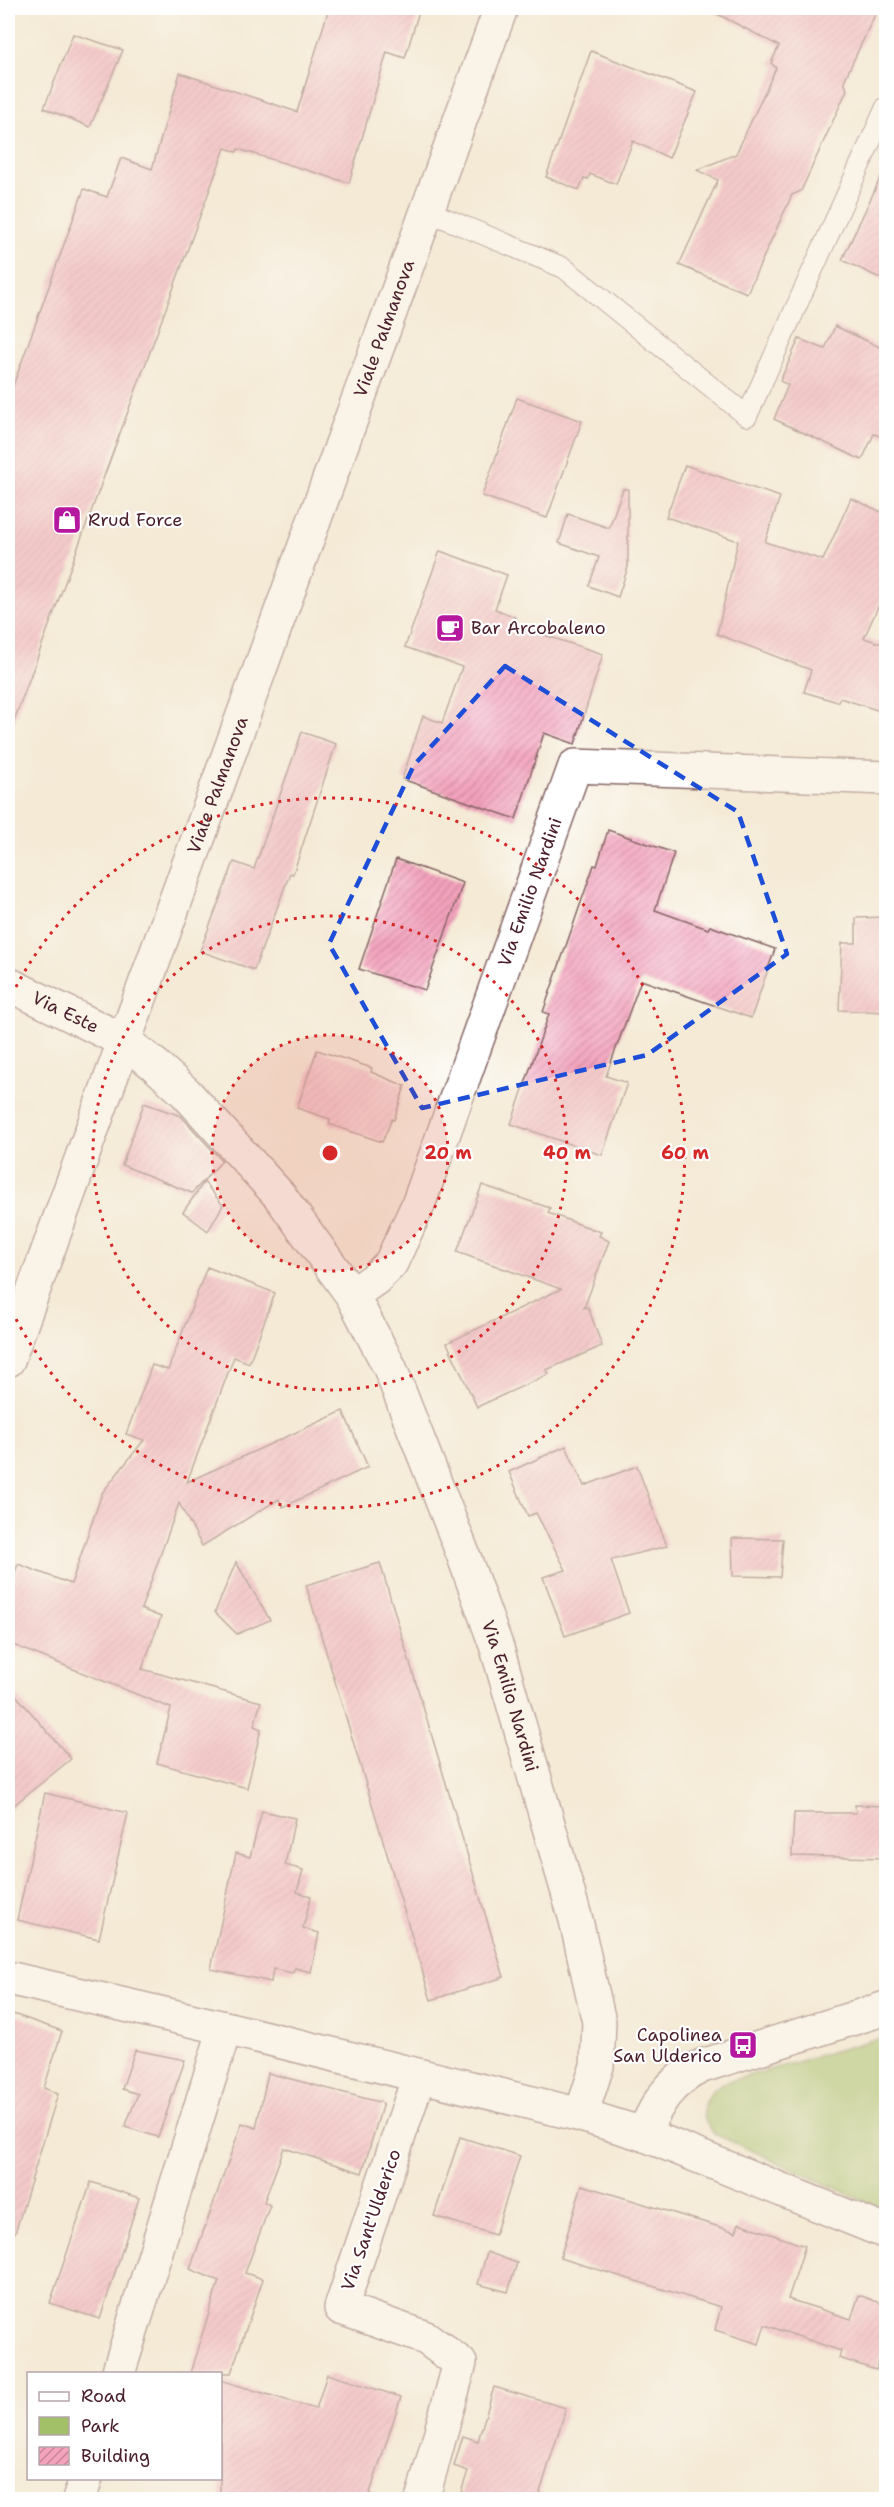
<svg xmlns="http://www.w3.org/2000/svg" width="894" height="2507" font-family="'Shantell Sans',sans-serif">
<defs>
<pattern id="building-hatch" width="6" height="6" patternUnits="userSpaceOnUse" patternTransform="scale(1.5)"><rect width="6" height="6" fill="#f4a3bd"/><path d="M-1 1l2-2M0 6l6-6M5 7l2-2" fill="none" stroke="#c8849a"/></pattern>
</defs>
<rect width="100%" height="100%" fill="#fff"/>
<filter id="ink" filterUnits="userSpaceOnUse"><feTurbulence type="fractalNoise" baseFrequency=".0167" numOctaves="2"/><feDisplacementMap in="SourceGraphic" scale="12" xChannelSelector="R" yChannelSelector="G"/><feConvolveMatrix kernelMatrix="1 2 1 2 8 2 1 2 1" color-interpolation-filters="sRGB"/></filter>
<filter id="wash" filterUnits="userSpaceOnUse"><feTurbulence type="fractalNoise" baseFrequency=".008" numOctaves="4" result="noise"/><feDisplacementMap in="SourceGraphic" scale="24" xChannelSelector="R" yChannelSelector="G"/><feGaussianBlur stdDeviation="1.35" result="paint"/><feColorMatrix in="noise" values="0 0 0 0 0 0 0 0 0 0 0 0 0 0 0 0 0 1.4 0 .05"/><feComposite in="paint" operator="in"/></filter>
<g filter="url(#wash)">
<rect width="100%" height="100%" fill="#f4ead5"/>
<path fill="#a2c067" stroke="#767049" stroke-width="1.5" d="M886,2036V2211L715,2134C696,2116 702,2095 723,2083Z"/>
<g id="blocks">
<g fill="url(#building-hatch)">
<polygon points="329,8 420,8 405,58 387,52 349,183 238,149 237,152 225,148 11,729 8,728 8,400 84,189 107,197 121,158 152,169 180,73 297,112"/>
<polygon points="706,8 878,8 844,81 847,90 801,191 792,195 747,293 679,265 718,180 697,170 736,154 776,68 771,63 779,46"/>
<polygon points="73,34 123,50 90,127 44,108"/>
<polygon points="591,51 697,92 669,158 633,141 616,184 590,174 588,179 584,178 579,190 546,177"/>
<polygon points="886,166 886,281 842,260"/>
<polygon points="835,326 886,350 886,438 874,434 862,460 774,419 788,385 780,381 799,339 825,349"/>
<polygon points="517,398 582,421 547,518 482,496"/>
<polygon points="685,465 780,497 765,542 823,560 851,498 886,514 886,589 864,638 886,645 886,713 840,698 838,702 804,692 811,670 717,634 738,541 666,517"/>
<polygon points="623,489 628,489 628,567 618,597 589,586 599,557 559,543 568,514 609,528"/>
<polygon points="440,551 507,575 495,609 515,617 513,625 603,654 575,744 544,733 516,819 402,779 423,716 442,723 462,667 405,647"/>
<polygon points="302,732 336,744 293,874 290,873 254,970 200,951 234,862 254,869"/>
<polygon points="608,830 674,853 655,910 708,929 710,926 775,949 751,1018 641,980 606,1076 627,1083 602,1155 511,1124 549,1014 543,1012 594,865 597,866"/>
<polygon points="396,859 463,883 425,990 359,969"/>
<polygon points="886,917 886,1012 839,1010 842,943 856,943 856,918"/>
<polygon points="317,1050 372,1068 371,1072 405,1086 394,1120 392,1119 382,1142 329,1124 330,1119 297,1108"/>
<polygon points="144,1103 181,1116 222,1161 192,1193 122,1165"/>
<polygon points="204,1182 223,1205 208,1231 183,1212"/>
<polygon points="482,1185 550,1208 548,1213 601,1232 599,1236 609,1241 584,1308 588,1307 602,1346 546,1370 549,1374 477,1407 447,1343 561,1289 457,1252"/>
<polygon points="207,1267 275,1293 249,1363 234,1357 187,1482 343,1411 368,1467 283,1507 279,1499 202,1546 179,1503 141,1609 161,1617 142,1669 261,1702 254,1726 261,1729 247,1788 157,1763 171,1708 8,1643 8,1592 18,1564 71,1584 102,1493 144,1440 126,1434 152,1365 168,1370"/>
<polygon points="566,1446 584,1486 637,1466 667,1546 611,1560 629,1613 565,1636 543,1577 566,1570 536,1513 528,1516 509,1472"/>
<polygon points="732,1538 783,1539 780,1577 733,1576"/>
<polygon points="236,1562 270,1620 237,1634 215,1612"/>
<polygon points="380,1563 504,1977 431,2000 306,1585"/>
<polygon points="8,1686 71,1759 8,1810"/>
<polygon points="45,1793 128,1813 99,1939 17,1920"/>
<polygon points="855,1805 886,1806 886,1858 792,1856 794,1813 856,1813"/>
<polygon points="262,1811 295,1818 285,1865 303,1870 297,1892 311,1896 303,1928 319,1933 311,1972 295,1968 293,1973 273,1969 271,1982 211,1969 236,1853 250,1857"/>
<polygon points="13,2014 62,2031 44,2088 58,2094 15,2233 8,2232 8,2033"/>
<polygon points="135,2050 185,2060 158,2137 125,2127 138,2094 122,2089"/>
<polygon points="268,2073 383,2103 362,2173 284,2148 264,2202 270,2205 245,2273 263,2279 231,2373 190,2373 219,2281 190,2269 242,2123 256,2128"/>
<polygon points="460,2137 520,2156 495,2235 434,2216"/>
<polygon points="91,2182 139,2198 100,2319 50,2303"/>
<polygon points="582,2185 736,2232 739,2223 805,2246 788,2299 851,2319 859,2295 886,2305 886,2341 876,2370 839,2358 841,2351 765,2325 759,2344 715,2330 721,2307 560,2258"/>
<polygon points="487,2252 517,2263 508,2292 478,2284"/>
<polygon points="327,2374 401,2397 368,2499 220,2499 220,2380 316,2409"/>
<polygon points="494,2387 566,2408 538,2499 459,2499 468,2471 454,2466 463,2436 478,2441"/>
</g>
</g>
</g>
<g filter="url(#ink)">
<use href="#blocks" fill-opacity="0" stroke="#866666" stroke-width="1.5"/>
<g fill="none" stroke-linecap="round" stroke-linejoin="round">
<g stroke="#866666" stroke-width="22">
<polyline id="lane" points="427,211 564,268 747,416 886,107"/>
</g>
<g stroke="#866666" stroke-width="36">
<g id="street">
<path id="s1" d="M8,984L124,1041L155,1065L186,1093L279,1195L352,1295L390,1368L463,1554L497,1648L576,1920L599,2022L597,2066L581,2115"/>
<path id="s2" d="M352,1295L375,1279L391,1263L418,1205L575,766L886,778"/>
<polyline points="8,1978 225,2028 581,2115 643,2134 886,2232"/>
<polyline points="419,2076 341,2308 426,2338 460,2363 422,2500"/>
<path d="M643,2134C658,2102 669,2081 702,2066L886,2008"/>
<polyline points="118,2374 225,2028"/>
<polyline points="79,2500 86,2478"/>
</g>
</g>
<g stroke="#866666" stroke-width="36">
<g id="primary">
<path id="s3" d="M8,1360L501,8"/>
</g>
</g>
<use href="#lane" stroke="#fff" stroke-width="20"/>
<use href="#street" stroke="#fff" stroke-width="33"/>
<use href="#primary" stroke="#fff" stroke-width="33"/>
</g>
</g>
<path d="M0 0H894V2507H0ZM505,666L738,812L787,954L647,1055L422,1108L329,944L414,765Z" fill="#f4ead5" fill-opacity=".55" fill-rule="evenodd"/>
<path fill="none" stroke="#1d4ed8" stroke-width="4.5" stroke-dasharray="12 8" stroke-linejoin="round" d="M505,666L738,812L787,954L647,1055L422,1108L329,944L414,765Z"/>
<circle cx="330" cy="1153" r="118" fill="#d62828" fill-opacity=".12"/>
<g fill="none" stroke="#d62828" stroke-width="3" stroke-dasharray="3 6">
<circle cx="330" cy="1153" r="118"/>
<circle cx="330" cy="1153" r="237"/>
<path d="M8 1003A355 355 0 1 1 8 1303"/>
</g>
<defs>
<g id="shop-square" transform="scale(1.5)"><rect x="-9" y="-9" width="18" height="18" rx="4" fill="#b5179e" stroke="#fff"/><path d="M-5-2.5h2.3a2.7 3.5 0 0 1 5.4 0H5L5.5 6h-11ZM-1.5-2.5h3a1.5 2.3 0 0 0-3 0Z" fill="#fff"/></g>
<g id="cafe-square" transform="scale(1.5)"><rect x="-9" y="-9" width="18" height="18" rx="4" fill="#b5179e" stroke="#fff"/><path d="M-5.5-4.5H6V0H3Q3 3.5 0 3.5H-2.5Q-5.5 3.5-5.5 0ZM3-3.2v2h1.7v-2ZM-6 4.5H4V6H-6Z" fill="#fff"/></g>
<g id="bus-square" transform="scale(1.5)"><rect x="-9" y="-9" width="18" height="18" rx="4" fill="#b5179e" stroke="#fff"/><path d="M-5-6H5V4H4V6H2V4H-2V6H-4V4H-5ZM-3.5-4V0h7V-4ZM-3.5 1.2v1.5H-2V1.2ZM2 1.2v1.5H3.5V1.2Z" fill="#fff"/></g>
</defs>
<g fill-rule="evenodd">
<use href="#shop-square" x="67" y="520"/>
<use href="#cafe-square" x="450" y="628"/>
<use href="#bus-square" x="743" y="2045"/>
</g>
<g text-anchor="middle" stroke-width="4.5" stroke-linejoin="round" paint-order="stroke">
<g font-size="18" fill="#4a1f2b" stroke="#fff">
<text dy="6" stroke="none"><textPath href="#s3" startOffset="1098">Viale Palmanova</textPath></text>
<text dy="6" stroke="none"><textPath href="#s3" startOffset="612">Viale Palmanova</textPath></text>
<text dy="6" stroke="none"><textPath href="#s2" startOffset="447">Via Emilio Nardini</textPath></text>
<text dy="6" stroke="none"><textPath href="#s1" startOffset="64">Via Este</textPath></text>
<text dy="6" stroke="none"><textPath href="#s1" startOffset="904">Via Emilio Nardini</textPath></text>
<text transform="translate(371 2220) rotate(-71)" y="6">Via Sant'Ulderico</text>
</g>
<g font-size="18" fill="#4a1f2b" stroke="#fff" text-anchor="start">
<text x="88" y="526">Rrud Force</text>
<text x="471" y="634">Bar Arcobaleno</text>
<text x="722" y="2041" text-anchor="end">Capolinea<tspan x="722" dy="21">San Ulderico</tspan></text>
</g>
</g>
<circle cx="330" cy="1153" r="9" fill="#d62828" stroke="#fff" stroke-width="3"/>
<g font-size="18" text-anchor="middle" font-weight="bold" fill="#d62828" stroke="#fff" stroke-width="4.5" stroke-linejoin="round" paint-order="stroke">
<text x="448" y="1159">20 m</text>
<text x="567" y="1159">40 m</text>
<text x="685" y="1159">60 m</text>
</g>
<rect width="894" height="2507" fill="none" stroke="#fff" stroke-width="30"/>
<rect x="27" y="2372" width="195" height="108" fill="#ffffff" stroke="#b7a5aa" stroke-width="1.5"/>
<rect x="39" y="2392" width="30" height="9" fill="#ffffff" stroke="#b7a5aa" stroke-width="1.5"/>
<text x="81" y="2402" font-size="18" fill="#4a1f2b">Road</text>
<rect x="39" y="2417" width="30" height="18" fill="#a2c067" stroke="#b7a5aa" stroke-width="1.5"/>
<text x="81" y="2432" font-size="18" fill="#4a1f2b">Park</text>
<rect x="39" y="2447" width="30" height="18" fill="url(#building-hatch)" stroke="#b7a5aa" stroke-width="1.5"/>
<text x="81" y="2462" font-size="18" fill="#4a1f2b">Building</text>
</svg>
